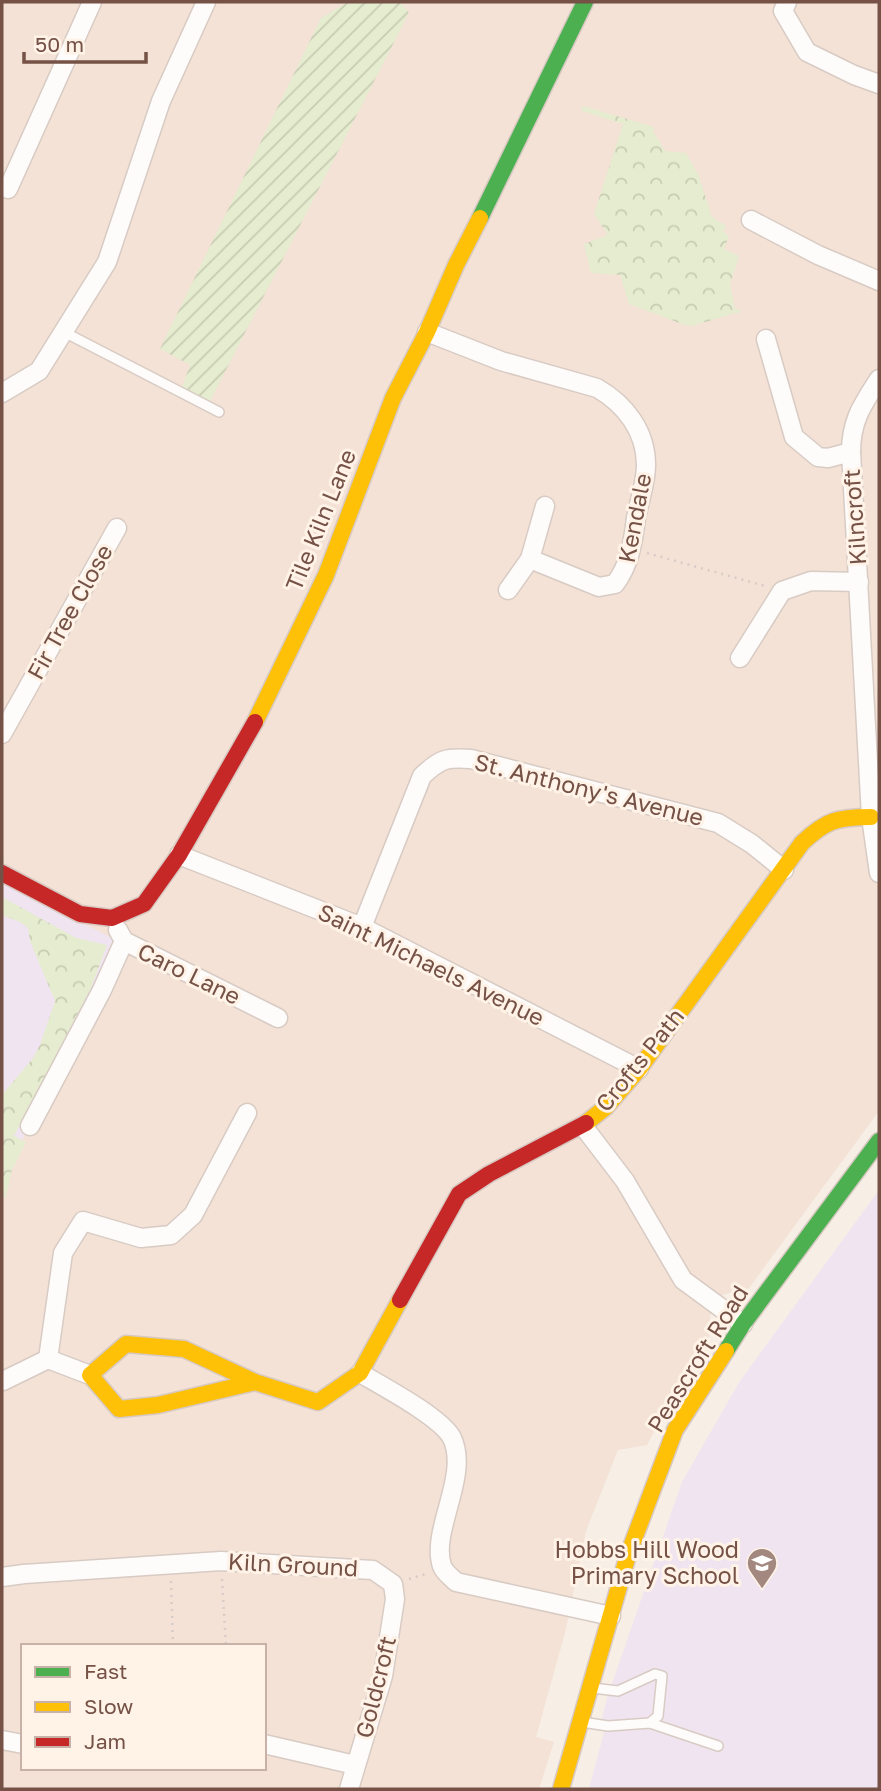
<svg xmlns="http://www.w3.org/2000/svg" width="881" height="1791" font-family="'Golos Text',sans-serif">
<defs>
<pattern id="forest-crowns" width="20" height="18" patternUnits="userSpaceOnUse" patternTransform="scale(1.75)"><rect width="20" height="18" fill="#e5eccf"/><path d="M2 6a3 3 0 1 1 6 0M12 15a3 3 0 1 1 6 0" fill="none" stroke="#c8ccb3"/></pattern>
<pattern id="garden-furrows" width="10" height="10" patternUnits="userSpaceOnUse" patternTransform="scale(1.75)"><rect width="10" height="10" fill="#e5eccf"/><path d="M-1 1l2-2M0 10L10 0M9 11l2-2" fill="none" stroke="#c8ccb3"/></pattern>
</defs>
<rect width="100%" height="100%" fill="#f7eee6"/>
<path fill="#f3e2d5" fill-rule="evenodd" d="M2,2H879V1111L749,1288L722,1295L710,1316L709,1342L666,1409L647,1445L618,1450L586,1531L565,1633L536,1737L554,1742L539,1789H2ZM23,1646H264V1768H23Z"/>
<g fill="#f0e4f0">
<polygon points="2,880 117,941 12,1162 2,1191"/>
<polygon points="879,1190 879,1789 589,1789 605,1729 600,1727 607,1698 682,1482 740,1381"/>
</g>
<g fill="url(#forest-crowns)">
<polygon points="583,106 654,127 653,131 665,151 686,153 698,174 712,217 726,226 723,231 729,236 724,249 739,256 730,284 735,309 740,309 740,313 735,313 692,326 685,325 629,304 620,275 591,273 584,244 608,235 594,214 623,124 582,111"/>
<polygon points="2,897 76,938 107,945 91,988 14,1136 26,1142 12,1170 6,1197 2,1199 2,1095 33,1058 40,1045 55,1001 30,941 28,928 20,922 2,915"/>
</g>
<polygon fill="url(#garden-furrows)" points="348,2 400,2 409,13 210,401 182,387 190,365 160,349 321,18"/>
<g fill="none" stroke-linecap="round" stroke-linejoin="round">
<g stroke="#d8cbc4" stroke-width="12">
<g id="lane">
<polyline points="64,332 219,412"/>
<polyline points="592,1688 618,1691 655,1674 662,1676 658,1716 650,1723"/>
<polyline points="582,1722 608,1726 650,1723 718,1746"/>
</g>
</g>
<g stroke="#d8cbc4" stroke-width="21">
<g id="street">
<polyline points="787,2 783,11 807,52 854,75 879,84"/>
<polyline points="2,186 8,189 92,2"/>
<polyline points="751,220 818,255 879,281"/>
<path d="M427,332L501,361L597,388C625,404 646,431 646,465C646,482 639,502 636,518C633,542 630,564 615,584L599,587L530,559L545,506"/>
<polyline points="766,339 794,437 818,457 828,458 851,452"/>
<path d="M879,379C863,404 851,420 851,452L871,817L879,873"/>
<polyline points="2,393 39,371 107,262 161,101 206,2"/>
<polyline points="508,590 530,559"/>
<polyline points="740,658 782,591 811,581 859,582"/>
<polyline points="2,734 117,528"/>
<polyline points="179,855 362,927 639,1069"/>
<path d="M362,927L422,776C440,759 446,757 471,759L718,823L752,844L784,870"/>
<polyline points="118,930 124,941 278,1018"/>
<polyline points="30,1126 102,990 124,941"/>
<polyline points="583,1126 625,1181 683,1280 743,1324"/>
<path d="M360,1373C382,1386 441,1417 452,1438C470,1476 430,1531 442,1566C444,1572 452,1578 456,1582L611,1616"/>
<polyline points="90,1375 48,1359 63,1253 83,1221 141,1238 171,1235 193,1215 247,1113"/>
<polyline points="3,1381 48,1359"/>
<polyline points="2,1577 24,1574 221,1561 373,1570 393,1584 395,1599 383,1676 349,1789"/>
<polyline points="2,1740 23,1744"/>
<polyline points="264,1744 355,1765"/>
</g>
</g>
<g stroke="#d7c9c2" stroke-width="19">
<g id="fast">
<polyline points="480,218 585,2"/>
<polyline points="726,1351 743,1324 879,1141"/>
</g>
</g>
<g stroke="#d7c9c2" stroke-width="19">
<g id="slow">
<polyline points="255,722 326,575 393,398 427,332 456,265 480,218"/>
<path d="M586,1123L606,1107L639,1069L802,843C826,820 838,817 871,817"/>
<polyline points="255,1382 158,1405 119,1409 90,1375 126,1344 184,1349 255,1382 318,1402 360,1373 400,1300"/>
<polyline points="561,1789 628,1555 675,1430 726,1351"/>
</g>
</g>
<g stroke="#d7c9c2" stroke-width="19">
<g id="jam">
<polyline points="2,873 80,914 112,918 144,904 179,855 255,722"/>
<polyline points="400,1300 459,1194 489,1174 586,1123"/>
</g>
</g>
<g stroke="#d8ccc8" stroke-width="2.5" stroke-dasharray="2 5" stroke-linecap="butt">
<polyline points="647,553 765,586"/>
<polyline points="222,1579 226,1646"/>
<polyline points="409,1579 426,1574"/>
<polyline points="171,1581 173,1646"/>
</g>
<use href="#lane" stroke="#fefcfb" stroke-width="9"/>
<use href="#street" stroke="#fefcfb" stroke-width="18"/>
<use href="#fast" stroke="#4caf50" stroke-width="16"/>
<use href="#slow" stroke="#ffc107" stroke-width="16"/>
<use href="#jam" stroke="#c62828" stroke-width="16"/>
</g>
<defs>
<g id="school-pin" transform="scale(1.575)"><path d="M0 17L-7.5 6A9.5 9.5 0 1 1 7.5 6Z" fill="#a2887e" stroke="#fff2e7"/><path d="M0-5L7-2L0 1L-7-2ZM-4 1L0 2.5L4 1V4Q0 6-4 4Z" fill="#fff"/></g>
</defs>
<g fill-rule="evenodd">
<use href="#school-pin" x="762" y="1563"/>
</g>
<g text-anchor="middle" stroke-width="6" stroke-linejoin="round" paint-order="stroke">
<g font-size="23" fill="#755146" stroke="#fff2e7">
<text transform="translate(855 517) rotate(-94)" y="8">Kilncroft</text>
<text transform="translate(635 518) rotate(-79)" y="8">Kendale</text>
<text transform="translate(321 520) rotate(-68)" y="8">Tile Kiln Lane</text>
<text transform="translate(70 612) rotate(-61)" y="8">Fir Tree Close</text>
<text transform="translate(589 790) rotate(14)" y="8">St. Anthony's Avenue</text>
<text transform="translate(431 965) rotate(26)" y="8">Saint Michaels Avenue</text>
<text transform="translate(189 974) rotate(26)" y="8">Caro Lane</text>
<text transform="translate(640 1060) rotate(-51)" y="8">Crofts Path</text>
<text transform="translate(698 1359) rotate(-58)" y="8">Peascroft Road</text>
<text transform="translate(293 1565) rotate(3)" y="8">Kiln Ground</text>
<text transform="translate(376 1687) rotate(-76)" y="8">Goldcroft</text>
</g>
<g font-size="23" fill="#755146" stroke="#fff2e7" text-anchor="end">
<text x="739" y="1558">Hobbs Hill Wood<tspan x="739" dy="26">Primary School</tspan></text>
</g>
</g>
<rect width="881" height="1791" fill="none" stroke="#755146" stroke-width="7"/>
<rect x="21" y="1644" width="245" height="126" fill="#fff2e7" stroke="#c8b2a7" stroke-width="2"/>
<rect x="35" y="1667" width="35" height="10" fill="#4caf50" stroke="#c8b2a7" stroke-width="2"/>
<text x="84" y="1679" font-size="21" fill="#755146">Fast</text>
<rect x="35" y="1702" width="35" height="10" fill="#ffc107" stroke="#c8b2a7" stroke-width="2"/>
<text x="84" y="1714" font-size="21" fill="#755146">Slow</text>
<rect x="35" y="1737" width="35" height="10" fill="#c62828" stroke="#c8b2a7" stroke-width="2"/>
<text x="84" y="1749" font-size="21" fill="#755146">Jam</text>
<path d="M24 52v10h122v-10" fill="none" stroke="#755146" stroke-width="3.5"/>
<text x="35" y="52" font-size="21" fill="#755146" stroke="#fff2e7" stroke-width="5" paint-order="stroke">50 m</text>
</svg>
